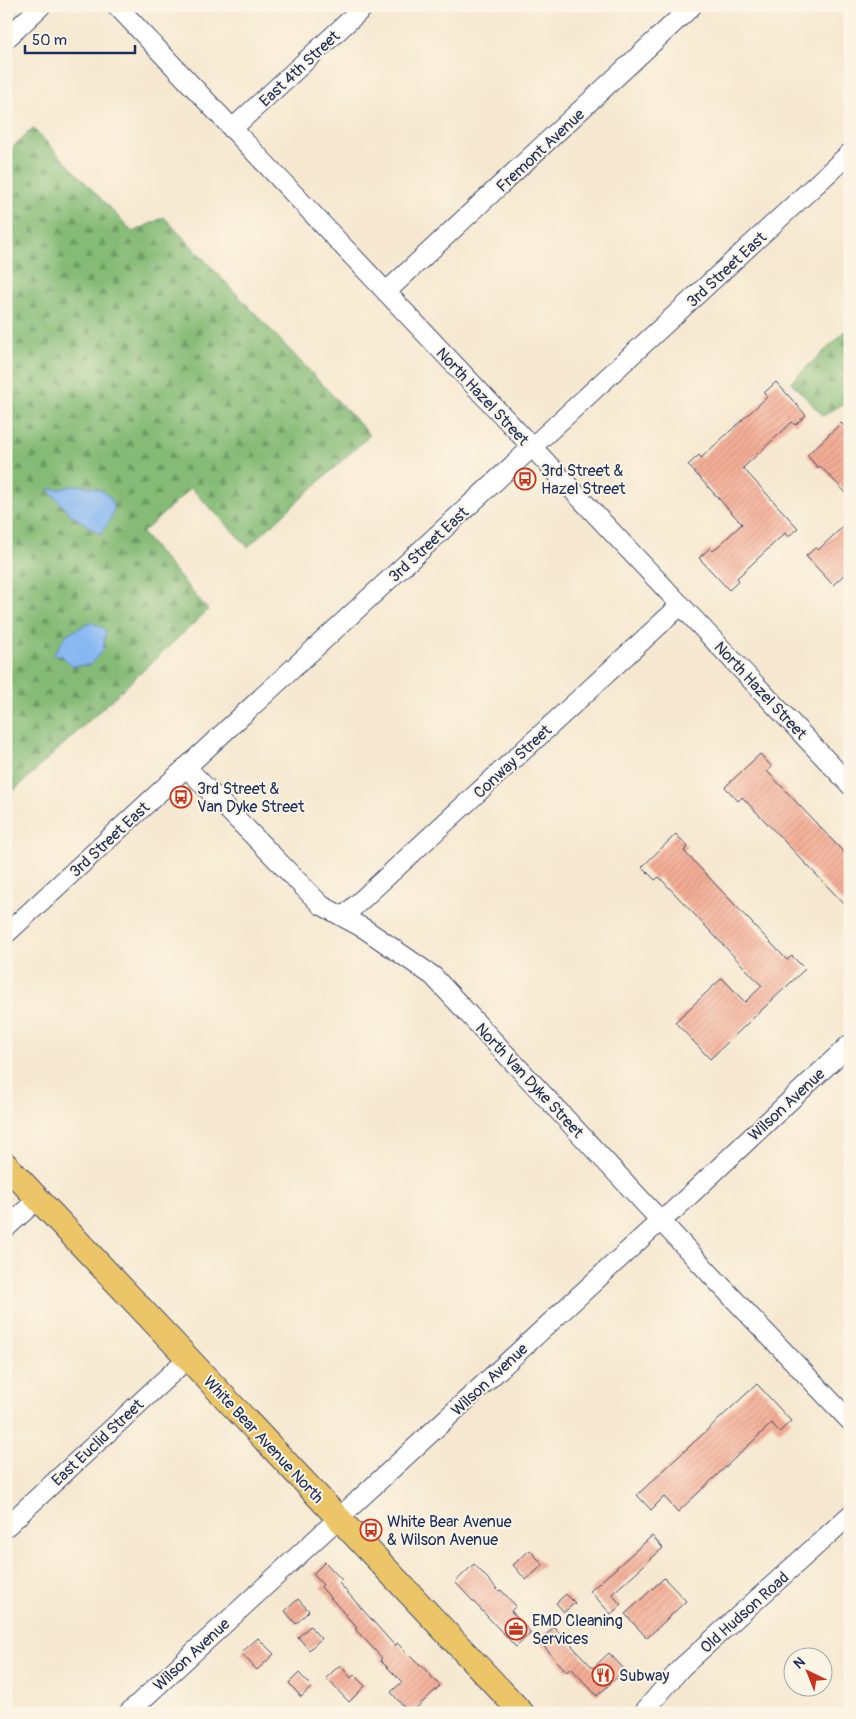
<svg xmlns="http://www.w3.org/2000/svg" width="856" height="1719" font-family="Pangolin,sans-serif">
<defs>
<pattern id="forest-firs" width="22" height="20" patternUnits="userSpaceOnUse" patternTransform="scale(1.25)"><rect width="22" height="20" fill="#85bb76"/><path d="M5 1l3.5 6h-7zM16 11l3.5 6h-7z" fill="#6c9864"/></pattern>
<pattern id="building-hatch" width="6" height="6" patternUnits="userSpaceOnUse" patternTransform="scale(1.25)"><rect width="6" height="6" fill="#f4ad95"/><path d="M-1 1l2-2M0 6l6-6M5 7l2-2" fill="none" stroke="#d19583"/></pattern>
</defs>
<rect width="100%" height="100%" fill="#fcf5e5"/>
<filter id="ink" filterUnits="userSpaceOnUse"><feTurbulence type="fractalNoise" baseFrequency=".02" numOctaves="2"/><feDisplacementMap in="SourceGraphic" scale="10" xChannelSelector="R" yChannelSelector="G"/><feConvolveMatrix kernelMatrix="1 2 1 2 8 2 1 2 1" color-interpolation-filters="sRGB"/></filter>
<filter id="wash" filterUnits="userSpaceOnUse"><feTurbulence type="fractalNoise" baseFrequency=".0096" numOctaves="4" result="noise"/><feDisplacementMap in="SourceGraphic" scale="20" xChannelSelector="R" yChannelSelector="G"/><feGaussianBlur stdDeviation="1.12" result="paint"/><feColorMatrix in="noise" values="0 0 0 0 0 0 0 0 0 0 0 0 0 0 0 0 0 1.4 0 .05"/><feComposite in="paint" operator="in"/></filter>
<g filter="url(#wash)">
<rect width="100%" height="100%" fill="#f6e8d0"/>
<g fill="url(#forest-firs)" stroke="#50756a">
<polygon points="33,128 133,232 164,217 370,435 248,547 191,488 142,533 208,610 6,798 6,153"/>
<polygon points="850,327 850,411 843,404 823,416 791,382"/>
</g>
<g fill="#86b7f2" stroke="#5073a8">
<path d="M76,485C91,485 118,492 113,513C110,521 105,527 100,534L70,514L48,489H59Z"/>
<polygon points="92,622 106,630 103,650 90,665 72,666 62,656 53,655 67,634"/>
</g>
<g id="blocks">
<g fill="url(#building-hatch)">
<polygon points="776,382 806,415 795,425 792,422 743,468 798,528 788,537 785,533 737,578 739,581 729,590 699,558 710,548 713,551 742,524 688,465 699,455 701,458 767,397 764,393"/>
<polygon points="841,423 850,432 850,497 820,466 818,468 807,455"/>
<polygon points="850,520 850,569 833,585 806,556 816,547 818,550"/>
<polygon points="760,754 772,767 767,771 850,859 850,910 742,797 738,801 725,787"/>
<polygon points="676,834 688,847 684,851 787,960 792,956 805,969 710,1059 675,1022 722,978 745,1002 762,986 659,877 655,880 642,867"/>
<polygon points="757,1384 791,1421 779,1432 772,1423 678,1512 664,1497 651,1510 637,1495"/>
<polygon points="652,1536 663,1548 612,1594 621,1605 611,1614 590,1591"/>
<polygon points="530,1550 543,1565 526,1580 513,1565"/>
<polygon points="325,1562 342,1580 339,1583 395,1646 397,1643 420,1666 421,1665 440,1686 411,1713 409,1713 391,1692 402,1682 380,1660 382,1658 355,1629 357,1628 321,1587 323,1585 313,1574"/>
<polygon points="474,1564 499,1591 501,1590 516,1606 511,1611 531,1633 516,1647 455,1582"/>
<polygon points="664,1578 686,1601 647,1638 625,1614"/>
<polygon points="566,1594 575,1603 564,1612 556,1603"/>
<polygon points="298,1599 309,1611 296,1624 285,1611"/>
<polygon points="310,1626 321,1639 309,1650 298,1637"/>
<polygon points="554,1627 593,1668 609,1653 625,1670 597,1696 571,1668 567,1672 539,1641"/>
<polygon points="258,1638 274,1654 257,1670 241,1653"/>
<polygon points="340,1665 351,1678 354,1675 365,1686 349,1702 326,1678"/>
<polygon points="299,1673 312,1687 301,1697 289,1683"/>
</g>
</g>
</g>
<g filter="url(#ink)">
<use href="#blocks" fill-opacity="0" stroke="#3c4b6f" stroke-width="1"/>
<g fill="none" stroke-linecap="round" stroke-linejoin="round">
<g stroke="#3c4b6f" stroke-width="21">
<g id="minor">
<polyline points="117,6 850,785"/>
<polyline points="6,39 41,6"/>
<polyline points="232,129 365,6"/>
<polyline points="386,292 692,6"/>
<polyline points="186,767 321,905 365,929 433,976 712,1276 850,1421"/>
<polyline points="343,917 681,605"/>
<polyline points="6,934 850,153"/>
<polyline points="6,1228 38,1199"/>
<polyline points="6,1527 188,1358"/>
<polyline points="128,1713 661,1220 673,1211 850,1044"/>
<polyline points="643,1713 681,1668 850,1515"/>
</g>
</g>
<g stroke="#3c4b6f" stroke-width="26">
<polyline id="major" points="6,1165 522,1713"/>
</g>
<use href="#minor" stroke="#fff" stroke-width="19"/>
<use href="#major" stroke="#edc569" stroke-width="24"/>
</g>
</g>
<defs>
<g id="bus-ring" transform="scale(1.125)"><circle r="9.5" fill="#fcf5e5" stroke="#c8321e" stroke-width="1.5"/><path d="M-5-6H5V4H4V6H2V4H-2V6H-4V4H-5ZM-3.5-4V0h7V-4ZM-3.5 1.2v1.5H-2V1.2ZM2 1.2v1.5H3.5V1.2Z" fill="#c8321e"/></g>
<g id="office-ring" transform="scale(1.125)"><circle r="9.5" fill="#fcf5e5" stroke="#c8321e" stroke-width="1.5"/><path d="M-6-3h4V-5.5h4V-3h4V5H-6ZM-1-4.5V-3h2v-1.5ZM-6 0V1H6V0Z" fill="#c8321e"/></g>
<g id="restaurant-ring" transform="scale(1.125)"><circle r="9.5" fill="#fcf5e5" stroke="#c8321e" stroke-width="1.5"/><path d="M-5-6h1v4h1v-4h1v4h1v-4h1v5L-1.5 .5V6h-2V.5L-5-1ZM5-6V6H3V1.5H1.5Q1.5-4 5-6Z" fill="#c8321e"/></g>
</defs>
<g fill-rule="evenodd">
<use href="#bus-ring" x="525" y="479"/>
<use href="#bus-ring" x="181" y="797"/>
<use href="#bus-ring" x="371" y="1530"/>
<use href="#office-ring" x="516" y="1629"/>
<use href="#restaurant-ring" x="603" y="1675"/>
</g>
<g text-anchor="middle" stroke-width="4" stroke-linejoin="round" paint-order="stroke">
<g font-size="16" fill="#1b2f5e" stroke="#fcf5e5">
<text transform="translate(299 68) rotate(-43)" y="6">East 4th Street</text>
<text transform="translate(540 150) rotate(-43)" y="6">Fremont Avenue</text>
<text transform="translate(726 269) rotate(-43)" y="6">3rd Street East</text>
<text transform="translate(483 396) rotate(47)" y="6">North Hazel Street</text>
<text transform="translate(428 544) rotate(-43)" y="6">3rd Street East</text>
<text transform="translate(761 690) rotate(47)" y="6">North Hazel Street</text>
<text transform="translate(512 761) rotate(-43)" y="6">Conway Street</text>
<text transform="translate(109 839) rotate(-43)" y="6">3rd Street East</text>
<text transform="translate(530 1080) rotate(47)" y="6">North Van Dyke Street</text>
<text transform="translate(786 1104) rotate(-43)" y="6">Wilson Avenue</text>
<text transform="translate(489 1379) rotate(-43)" y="6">Wilson Avenue</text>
<text transform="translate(264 1439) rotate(47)" y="6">White Bear Avenue North</text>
<text transform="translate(97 1442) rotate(-43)" y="6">East Euclid Street</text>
<text transform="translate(744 1612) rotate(-42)" y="6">Old Hudson Road</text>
<text transform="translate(191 1654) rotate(-43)" y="6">Wilson Avenue</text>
</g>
<g font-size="16" fill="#1b2f5e" stroke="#fcf5e5" text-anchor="start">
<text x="541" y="476">3rd Street &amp;<tspan x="541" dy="18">Hazel Street</tspan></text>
<text x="197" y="794">3rd Street &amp;<tspan x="197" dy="18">Van Dyke Street</tspan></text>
<text x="387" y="1527">White Bear Avenue<tspan x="387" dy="18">&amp; Wilson Avenue</tspan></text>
<text x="532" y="1626">EMD Cleaning<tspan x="532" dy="18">Services</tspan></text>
<text x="619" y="1681">Subway</text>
</g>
</g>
<rect width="856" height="1719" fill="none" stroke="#fcf5e5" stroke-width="25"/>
<g transform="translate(808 1672) rotate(317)"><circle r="24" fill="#fcf5e5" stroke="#a2a6af"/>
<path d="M0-4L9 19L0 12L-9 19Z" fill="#c8321e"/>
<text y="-8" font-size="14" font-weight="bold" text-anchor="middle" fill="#1b2f5e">N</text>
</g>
<path d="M25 45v8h110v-8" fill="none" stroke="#1b2f5e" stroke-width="2.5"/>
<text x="32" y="45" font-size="15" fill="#1b2f5e" stroke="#fcf5e5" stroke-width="4" paint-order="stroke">50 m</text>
</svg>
